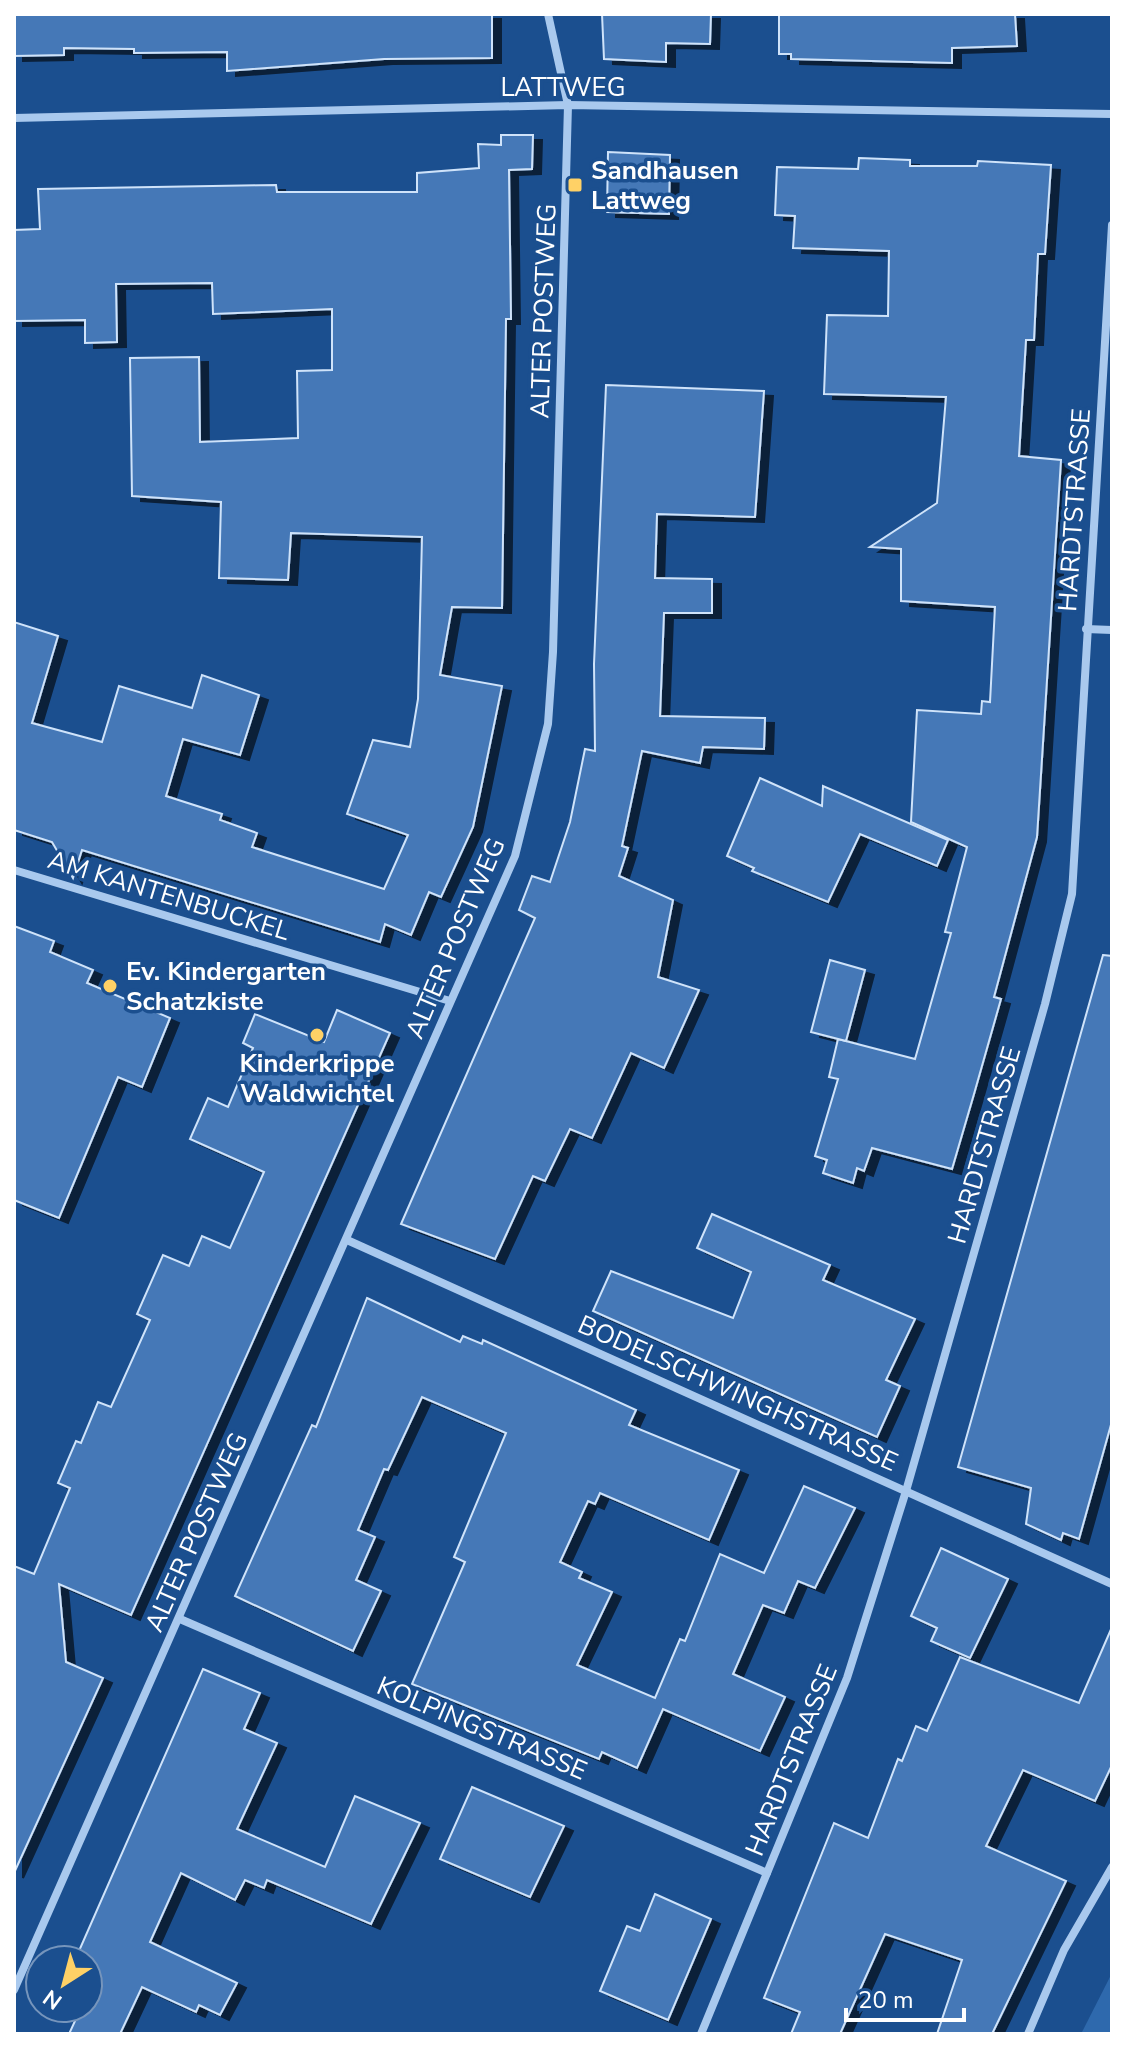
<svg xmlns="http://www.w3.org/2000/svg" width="1126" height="2048" font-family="'Nunito Sans',sans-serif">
<defs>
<filter id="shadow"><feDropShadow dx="9" dy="5" stdDeviation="0" flood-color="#0009"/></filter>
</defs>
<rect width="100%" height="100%" fill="#1b4f8f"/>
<polygon fill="#2e69ad" points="1112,1973 1112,2034 1081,2034"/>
<g fill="#4478b7" stroke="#cfe3fa" stroke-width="2" filter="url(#shadow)">
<polygon points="14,14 492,14 492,58 384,59 227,71 227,52 134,53 134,49 64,48 64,55 14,56"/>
<polygon points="602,14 711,14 710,44 666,43 666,62 604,59"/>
<polygon points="779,14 1015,14 1017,46 952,48 952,63 791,59 791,54 779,54"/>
<polygon points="501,135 533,135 532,169 509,170 511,319 506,319 502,608 452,607 440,675 502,686 473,827 441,897 429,892 411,935 385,924 380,942 82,850 73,878 52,842 14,830 14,622 58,636 32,723 102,742 119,686 192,708 202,675 259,695 240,755 183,739 166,796 222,814 220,820 257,833 252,847 384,889 408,835 347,814 373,740 410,747 418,699 422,537 291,533 288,580 219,578 221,502 132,496 130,358 199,357 200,442 298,438 297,371 332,370 332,309 213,314 212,283 116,284 117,342 85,343 85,320 14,321 14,230 40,229 38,189 276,185 277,192 417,192 417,173 479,168 478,144 501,145"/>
<polygon points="608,152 670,155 669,214 607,212"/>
<polygon points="859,158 910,160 910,166 977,166 978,161 1051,165 1045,254 1038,254 1034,340 1026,340 1019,456 1061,460 1037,837 994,997 1001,999 974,1094 952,1169 872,1148 864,1171 857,1168 853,1183 823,1173 827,1160 815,1156 838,1079 829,1077 838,1039 915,1059 951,933 945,932 967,847 911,822 917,710 981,714 982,701 990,702 995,607 901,601 901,549 870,547 937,503 946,397 824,394 827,315 888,316 889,251 793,248 795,216 775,215 777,167 858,169"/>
<polygon points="606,385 764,391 755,517 657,514 655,578 712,579 712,613 664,613 660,716 765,718 764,749 703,747 700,763 642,751 622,846 628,848 619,876 673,900 658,977 699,990 664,1068 631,1053 592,1138 570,1129 545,1181 533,1176 495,1259 401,1224 535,918 519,910 532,876 550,882 570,822 585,749 595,751 594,664"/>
<polygon points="760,778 822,806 823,786 948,840 937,866 860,834 828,902 752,871 754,868 727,856"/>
<polygon points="14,926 54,941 50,952 93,970 87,983 170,1018 142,1087 118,1077 59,1218 14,1200"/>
<polygon points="1103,955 1112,956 1112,1421 1079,1539 1063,1533 1061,1540 1026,1524 1031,1488 958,1467"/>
<polygon points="830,960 865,970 846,1041 811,1032"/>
<polygon points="337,1010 390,1033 131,1615 59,1584 66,1662 103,1678 14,1873 14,1566 34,1574 70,1488 58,1483 76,1441 81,1443 98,1402 111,1407 150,1320 137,1314 163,1255 189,1266 202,1236 230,1248 264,1172 190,1139 208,1098 228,1107 253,1048 243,1043 255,1014 324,1042"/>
<polygon points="712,1214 830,1265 823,1280 915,1319 886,1380 900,1386 877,1437 593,1311 611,1271 733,1318 751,1272 697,1248"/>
<polygon points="367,1298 460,1342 463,1336 482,1344 483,1340 636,1410 629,1425 739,1470 709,1540 600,1493 595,1504 588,1501 560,1562 582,1572 579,1578 612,1592 577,1665 655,1698 680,1639 685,1641 720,1554 764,1573 804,1486 855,1508 815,1588 798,1581 784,1613 763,1605 733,1674 785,1697 760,1751 663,1709 637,1768 602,1752 599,1759 412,1684 465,1562 454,1557 506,1433 422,1397 388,1470 384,1469 358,1530 375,1537 356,1580 381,1591 353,1651 235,1596 312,1425 316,1427"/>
<polygon points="941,1548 1008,1579 970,1658 931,1641 937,1628 911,1616"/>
<polygon points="1112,1627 1112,1765 1095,1801 1023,1770 986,1846 1066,1881 992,2034 937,2034 962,1960 885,1934 840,2034 791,2034 800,2012 764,1998 834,1823 868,1838 898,1759 902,1761 916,1726 927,1731 960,1657 1079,1703"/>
<polygon points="203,1669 260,1693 244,1729 277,1743 237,1829 325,1867 355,1796 420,1823 371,1924 267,1880 264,1888 245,1880 235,1900 181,1873 150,1942 237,1983 220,2015 199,2005 196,2012 142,1987 120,2034 69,2034 81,2008 88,2008 88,1960 75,1960"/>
<polygon points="472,1787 564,1826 530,1897 440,1859"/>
<polygon points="655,1894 711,1919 668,2020 600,1991 627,1926 640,1931"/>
</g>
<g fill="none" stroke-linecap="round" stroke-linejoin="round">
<g stroke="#a9c9ee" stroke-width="8">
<polyline points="14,118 568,105 1112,114"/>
<polyline points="1086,629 1112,630"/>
<polyline points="14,870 450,1001"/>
<polyline points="347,1240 1112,1584"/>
<polyline points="180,1619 767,1873"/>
<polyline points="14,1990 515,856 548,724 553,652 568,105 548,14"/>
<polyline points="701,2034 847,1678 906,1491 1045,1004 1072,894 1112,225"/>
<polyline points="1028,2034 1064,1950 1112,1867"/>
</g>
</g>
<g fill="#ffd166" stroke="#1b4f8f" stroke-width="3">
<rect x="567" y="177" width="16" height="16" rx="4"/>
<circle cx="110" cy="986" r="8"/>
<circle cx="317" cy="1035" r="8"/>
</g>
<g text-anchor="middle" stroke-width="7" stroke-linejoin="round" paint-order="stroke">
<g font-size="26" fill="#fff" stroke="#1b4f8f">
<text x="563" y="96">LATTWEG</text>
<text transform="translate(543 311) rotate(-88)" y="9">ALTER POSTWEG</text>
<text transform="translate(1074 510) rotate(-86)" y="9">HARDTSTRASSE</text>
<text transform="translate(169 895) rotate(17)" y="9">AM KANTENBUCKEL</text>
<text transform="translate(455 938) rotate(-67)" y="9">ALTER POSTWEG</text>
<text transform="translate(984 1145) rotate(-74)" y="9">HARDTSTRASSE</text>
<text transform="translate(738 1393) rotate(24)" y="9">BODELSCHWINGHSTRASSE</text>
<text transform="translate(196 1532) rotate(-66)" y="9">ALTER POSTWEG</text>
<text transform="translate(482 1728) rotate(23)" y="9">KOLPINGSTRASSE</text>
<text transform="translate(791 1760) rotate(-68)" y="9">HARDTSTRASSE</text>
</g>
<g font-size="26" font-weight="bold" fill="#fff" stroke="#1b4f8f" text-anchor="start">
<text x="591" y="179">Sandhausen<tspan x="591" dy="30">Lattweg</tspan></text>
<text x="126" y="980">Ev. Kindergarten<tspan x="126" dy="30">Schatzkiste</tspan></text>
<text x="317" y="1072" text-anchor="middle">Kinderkrippe<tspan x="317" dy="30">Waldwichtel</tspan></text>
</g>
</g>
<rect width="1126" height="2048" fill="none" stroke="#ffffff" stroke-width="32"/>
<g transform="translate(64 1984) rotate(216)"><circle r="38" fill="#1b4f8f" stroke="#7695bc" stroke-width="2"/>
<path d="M0-6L14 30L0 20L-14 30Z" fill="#ffd166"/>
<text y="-12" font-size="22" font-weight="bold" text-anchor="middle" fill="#ffffff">N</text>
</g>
<path d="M846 2008v12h118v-12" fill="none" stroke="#ffffff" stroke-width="4"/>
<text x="858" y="2008" font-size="24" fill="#ffffff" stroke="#1b4f8f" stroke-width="6" paint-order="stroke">20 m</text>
</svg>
